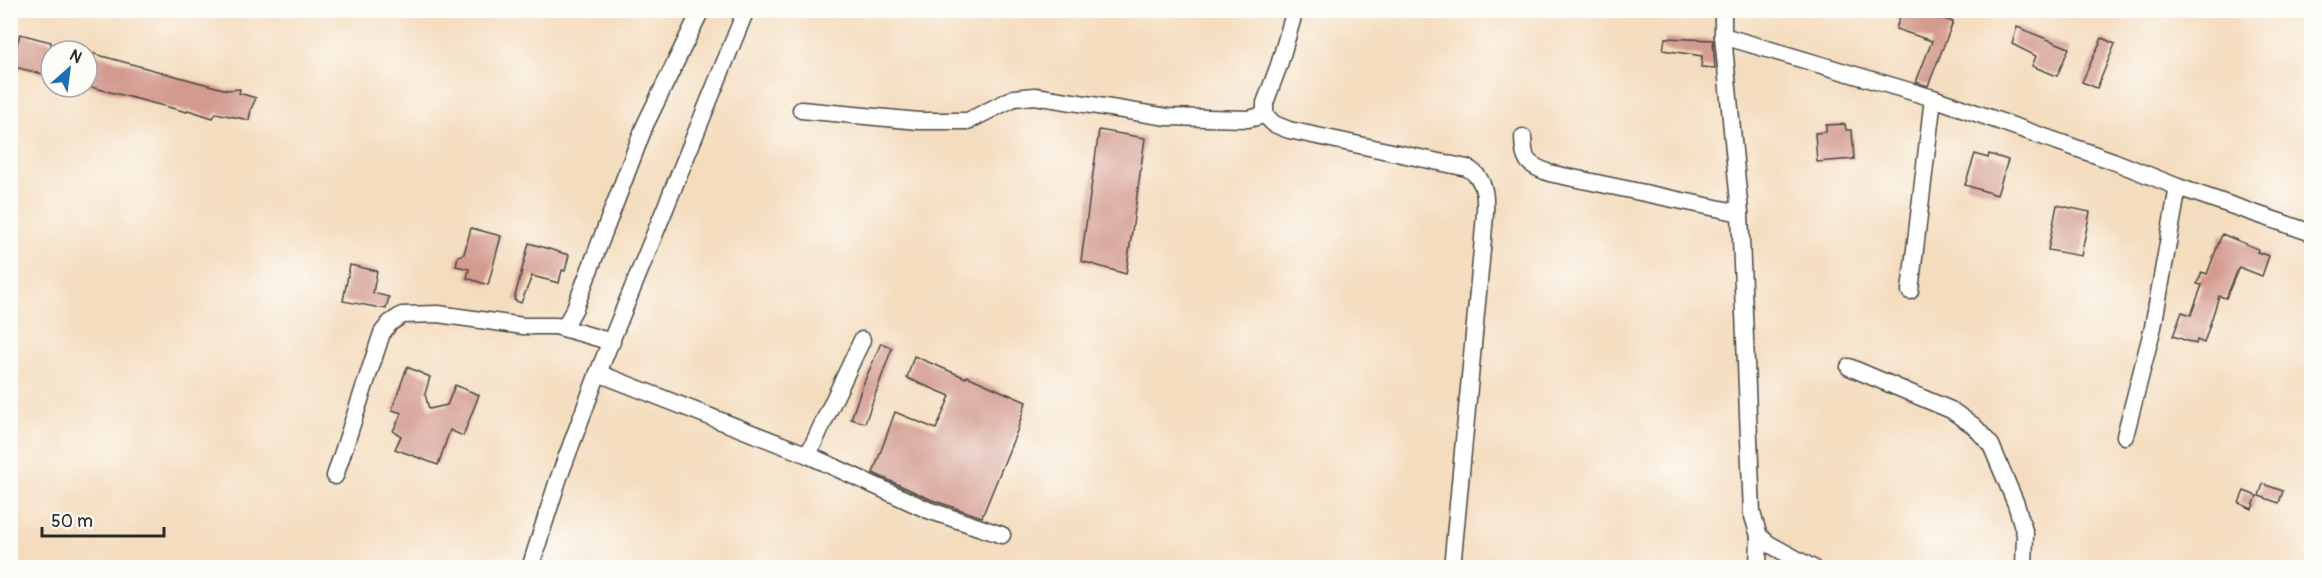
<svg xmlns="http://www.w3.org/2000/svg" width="2322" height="578" font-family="Pangolin,sans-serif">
<rect width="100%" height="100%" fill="#fdfcf7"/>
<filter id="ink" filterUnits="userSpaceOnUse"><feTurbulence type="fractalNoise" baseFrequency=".0167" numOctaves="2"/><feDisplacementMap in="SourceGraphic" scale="12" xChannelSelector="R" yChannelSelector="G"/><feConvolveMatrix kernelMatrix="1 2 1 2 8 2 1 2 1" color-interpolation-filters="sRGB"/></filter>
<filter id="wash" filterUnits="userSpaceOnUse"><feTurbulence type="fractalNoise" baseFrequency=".008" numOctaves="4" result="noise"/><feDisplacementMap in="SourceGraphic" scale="24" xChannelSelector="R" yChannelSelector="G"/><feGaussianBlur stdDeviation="1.35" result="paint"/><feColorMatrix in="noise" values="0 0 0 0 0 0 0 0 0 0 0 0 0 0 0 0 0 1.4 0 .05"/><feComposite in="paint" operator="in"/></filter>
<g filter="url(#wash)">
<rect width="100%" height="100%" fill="#f4dcbe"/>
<g id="blocks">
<g fill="#d39a8e">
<polygon points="1902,10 1919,10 1953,22 1928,86 1916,82 1932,41 1896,29"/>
<polygon points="2017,27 2069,48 2057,76 2032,66 2036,56 2012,44"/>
<polygon points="20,34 51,42 51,76 10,66"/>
<polygon points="1665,38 1713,40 1715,68 1701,67 1702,56 1663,50"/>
<polygon points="2102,38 2115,44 2097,88 2082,82"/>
<polygon points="87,52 227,90 240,89 239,93 256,98 251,109 249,120 216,113 213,118 188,110 187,112 87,86"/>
<polygon points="1845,124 1846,130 1852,130 1854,159 1817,162 1815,133 1826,132 1826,125"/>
<polygon points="1099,130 1145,138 1126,274 1081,261"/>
<polygon points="1975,154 1988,158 1989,154 2008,160 1997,195 1965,185"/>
<polygon points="2057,205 2090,212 2081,256 2048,250"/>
<polygon points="471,228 501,236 488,285 467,278 469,269 456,266 458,256 464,254"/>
<polygon points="2222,234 2258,249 2257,252 2269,256 2262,276 2239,267 2226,298 2219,296 2204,343 2197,340 2196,344 2173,336 2182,312 2191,315 2202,285 2197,284 2202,272 2207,274"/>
<polygon points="529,243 569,255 565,271 562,270 559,283 532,276 521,303 514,300"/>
<polygon points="350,265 377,271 373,293 389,297 386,309 343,301"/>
<polygon points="881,343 892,348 865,423 851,419 862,387"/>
<polygon points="914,356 966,378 967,376 1026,402 1017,431 982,517 932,500 873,473 895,412 936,429 950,396 907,378"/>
<polygon points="407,367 430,377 425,394 429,409 447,405 455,385 479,395 463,436 450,430 438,465 395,449 401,436 393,431 402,413 392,410"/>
<polygon points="2263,484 2283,491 2279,503 2259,496"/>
<polygon points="2244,491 2257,496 2252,509 2239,503"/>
</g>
</g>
</g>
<g filter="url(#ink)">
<use href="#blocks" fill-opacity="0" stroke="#494641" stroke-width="1.5"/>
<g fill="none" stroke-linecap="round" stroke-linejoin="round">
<g stroke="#494641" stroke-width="19">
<g id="street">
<path d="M1295,10L1279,65L1265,103V115L1274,124L1289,130L1467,168C1493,181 1484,215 1483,239L1452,568"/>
<polyline points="1723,10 1723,36 1740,213 1752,513 1759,536 1769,544 1813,568"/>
<polyline points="1723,36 1933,98 2113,161 2178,187 2153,327 2125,436"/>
<polyline points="801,110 919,121 968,121 1014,98 1035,96 1167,117 1248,119 1265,115"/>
<path d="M1523,137C1524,162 1526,163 1549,173L1740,213"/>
<polyline points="2178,187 2312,233"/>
<polyline points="1910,291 1933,98"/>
<polyline points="564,328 575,308 645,125 701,10"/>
<polyline points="1849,367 1951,410 1974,426 1991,445 2016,504 2025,534 2024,568"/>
<polyline points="598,373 808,455 928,510 1002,535"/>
<polyline points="808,455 862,340"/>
<polyline points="335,476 382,333 390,323 402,315 438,314 523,326 556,326 612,342"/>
<polyline points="530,568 558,480 598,373 746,10"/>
<polyline points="1758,568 1759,536"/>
</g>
</g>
<use href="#street" stroke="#fff" stroke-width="16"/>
</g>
</g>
<rect width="2322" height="578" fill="none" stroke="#fdfcf7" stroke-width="36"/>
<g transform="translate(69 69) rotate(28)"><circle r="28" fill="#fdfcf7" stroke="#a9a8a5" stroke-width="1.5"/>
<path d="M0-4.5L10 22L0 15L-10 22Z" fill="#1f6fb2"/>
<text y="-9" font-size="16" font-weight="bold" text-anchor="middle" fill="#2b2b2b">N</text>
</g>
<path d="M42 527v9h122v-9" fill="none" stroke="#2b2b2b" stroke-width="3"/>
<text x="51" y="527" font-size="18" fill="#2b2b2b" stroke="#fdfcf7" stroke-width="4.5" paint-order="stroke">50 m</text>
</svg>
